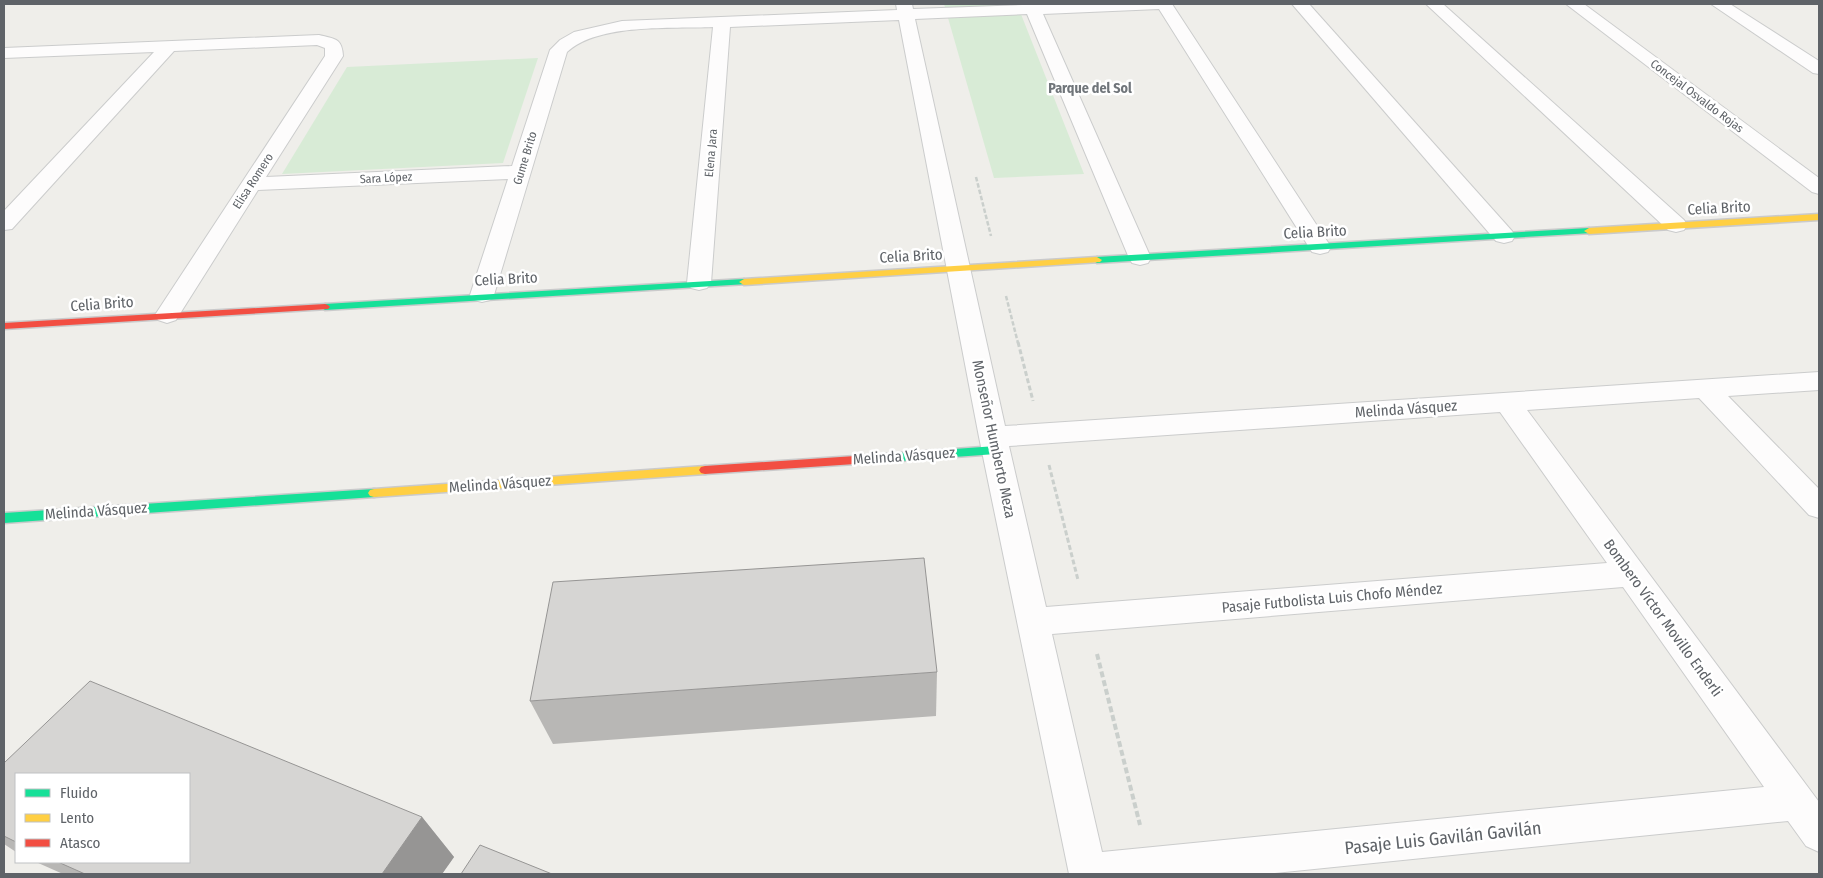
<svg xmlns="http://www.w3.org/2000/svg" width="1823" height="878" font-family="'Fira Sans Condensed',sans-serif">
<rect width="100%" height="100%" fill="#efeeea"/>
<g fill="#d8ebd6">
<polygon points="944,4 1017,4 1084,174 994,178"/>
<polygon points="538,58 503,163 282,174 347,67"/>
</g>
<g fill="none" stroke-linecap="round" stroke-linejoin="round">
<g stroke="#cbcccc" stroke-width="2">
<g id="street">
<path d="M896,4H912L913,9L1049,4H1172L1331,247L1328,252L1320,254L1312,252L1159,9L1043,14L1151,258L1148,263L1140,265L1132,263L1129,258L1027,14L915,19L1005,426L1819,372V390L1728,396L1819,489V518L1809,515L1699,398L1527,410L1819,802V852L1806,846L1788,821L1266,874H1069L979,437L899,20L730,27L711,283L707,288L699,290L691,288L687,283L713,27C672,29 598,23 567,52L494,295L490,300L482,302L474,300L470,295L508,179L258,190L176,320L167,323L158,320L155,315L325,56V48L317,45L174,51L12,229L4,230V211L154,52L4,58V48L319,35C335,39 342,38 343,56L266,177L512,166L550,50L560,40L574,32L622,21L897,10ZM1500,412L1607,563L1046,607L1009,446ZM1623,587L1764,787L1102,852L1052,634Z"/>
<polygon points="1292,4 1309,4 1512,231 1515,236 1512,241 1504,243 1496,241"/>
<polygon points="1426,4 1443,4 1684,220 1687,225 1684,230 1676,232 1668,230"/>
<polygon points="1566,4 1584,4 1819,178 1819,194 1812,192"/>
<polygon points="1711,4 1730,4 1819,61 1819,74 1813,73"/>
</g>
</g>
<g stroke="#cacacb" stroke-width="3">
<g id="fast">
<polygon points="1589,228 1594,231 1592,233 1097,263 1092,260 1097,257"/>
<polygon points="744,279 749,282 747,284 325,310 320,307 325,304"/>
<polygon points="996,446 1002,450 996,454 885,462 879,458 885,454"/>
<polygon points="374,489 378,490 380,493 378,496 374,497 4,523 4,513"/>
</g>
</g>
<g stroke="#cacacb" stroke-width="3">
<g id="slow">
<polygon points="1819,214 1819,220 1589,234 1584,231 1589,228"/>
<polygon points="1097,257 1102,260 1100,262 744,285 739,282 744,279"/>
<polygon points="705,466 709,467 711,470 709,473 705,474 374,497 370,496 368,493 370,490 374,489"/>
</g>
</g>
<g stroke="#cacacb" stroke-width="3">
<g id="jam">
<polygon points="325,304 328,305 330,307 328,309 4,329 4,323"/>
<polygon points="885,454 891,458 885,462 705,474 701,473 699,470 701,467 705,466"/>
</g>
</g>
<g stroke="#cacfcc" stroke-width="2.5" stroke-dasharray="4.5 2" stroke-linecap="butt">
<polyline points="976,177 991,236"/>
<polyline points="1006,296 1018,343"/>
</g>
<g stroke="#cacfcc" stroke-width="3" stroke-dasharray="5 2.5" stroke-linecap="butt">
<polyline points="1018,342 1033,401"/>
<polyline points="1049,465 1078,580"/>
</g>
<polyline stroke="#cacfcc" stroke-width="4" stroke-dasharray="6 3" stroke-linecap="butt" points="1097,654 1140,825"/>
<use href="#street" fill="#fdfcfc" fill-rule="evenodd"/>
<use href="#fast" fill="#16e098" fill-rule="evenodd"/>
<use href="#slow" fill="#ffcf43" fill-rule="evenodd"/>
<use href="#jam" fill="#f24e42" fill-rule="evenodd"/>
</g>
<g fill="#b8b7b5">
<polygon points="937,672 936,716 553,744 530,701"/>
<polygon points="4,763 422,817 454,857 442,874 63,874 36,862 189,862 16,774 16,852 4,844"/>
</g>
<polygon fill="#969594" points="422,817 454,857 442,874 382,874"/>
<g fill="#d6d5d3" stroke="#969594">
<polygon points="924,558 937,672 530,701 553,582"/>
<polygon points="90,681 422,817 382,874 85,874 58,862 189,862 189,774 16,774 16,842 4,836 4,763"/>
<polygon points="480,845 552,874 461,874"/>
</g>
<g text-anchor="middle" stroke-width="5" stroke-linejoin="round" paint-order="stroke">
<g font-size="12" fill="#5f6368" stroke="#fff">
<text transform="translate(1697 96) rotate(37)" y="4">Concejal Osvaldo Rojas</text>
<text transform="translate(711 153) rotate(-85)" y="4">Elena Jara</text>
<text transform="translate(525 158) rotate(-73)" y="4">Gume Brito</text>
<text transform="translate(386 178) rotate(-3)" y="4">Sara López</text>
<text transform="translate(253 181) rotate(-57)" y="4">Elisa Romero</text>
</g>
<g font-size="14" font-weight="bold" fill="#70757a" stroke="#fff">
<text x="1090" y="93">Parque del Sol</text>
</g>
<g font-size="15" fill="#5f6368" stroke="#fff">
<text transform="translate(1719 208) rotate(-3)" y="5">Celia Brito</text>
<text transform="translate(1315 232) rotate(-3)" y="5">Celia Brito</text>
<text transform="translate(911 256) rotate(-3)" y="5">Celia Brito</text>
<text transform="translate(506 279) rotate(-3)" y="5">Celia Brito</text>
<text transform="translate(102 304) rotate(-4)" y="5">Celia Brito</text>
<text transform="translate(1406 409) rotate(-4)" y="5">Melinda Vásquez</text>
<text transform="translate(994 439) rotate(78)" y="5">Monseñor Humberto Meza</text>
<text transform="translate(904 456) rotate(-4)" y="5">Melinda Vásquez</text>
<text transform="translate(500 484) rotate(-4)" y="5">Melinda Vásquez</text>
<text transform="translate(96 511) rotate(-4)" y="5">Melinda Vásquez</text>
<text transform="translate(1332 598) rotate(-5)" y="5">Pasaje Futbolista Luis Chofo Méndez</text>
<text transform="translate(1663 618) rotate(54)" y="5">Bombero Víctor Movillo Enderli</text>
</g>
<g font-size="18" fill="#5f6368" stroke="#fff">
<text transform="translate(1443 838) rotate(-6)" y="6">Pasaje Luis Gavilán Gavilán</text>
</g>
</g>
<rect width="1823" height="878" fill="none" stroke="#5f6368" stroke-width="10"/>
<rect x="15" y="773" width="175" height="90" fill="#ffffff" stroke="#bfc1c3"/>
<rect x="25" y="789" width="25" height="8" fill="#16e098" stroke="#bfc1c3"/>
<text x="60" y="798" font-size="15" fill="#5f6368">Fluido</text>
<rect x="25" y="814" width="25" height="8" fill="#ffcf43" stroke="#bfc1c3"/>
<text x="60" y="823" font-size="15" fill="#5f6368">Lento</text>
<rect x="25" y="839" width="25" height="8" fill="#f24e42" stroke="#bfc1c3"/>
<text x="60" y="848" font-size="15" fill="#5f6368">Atasco</text>
</svg>
